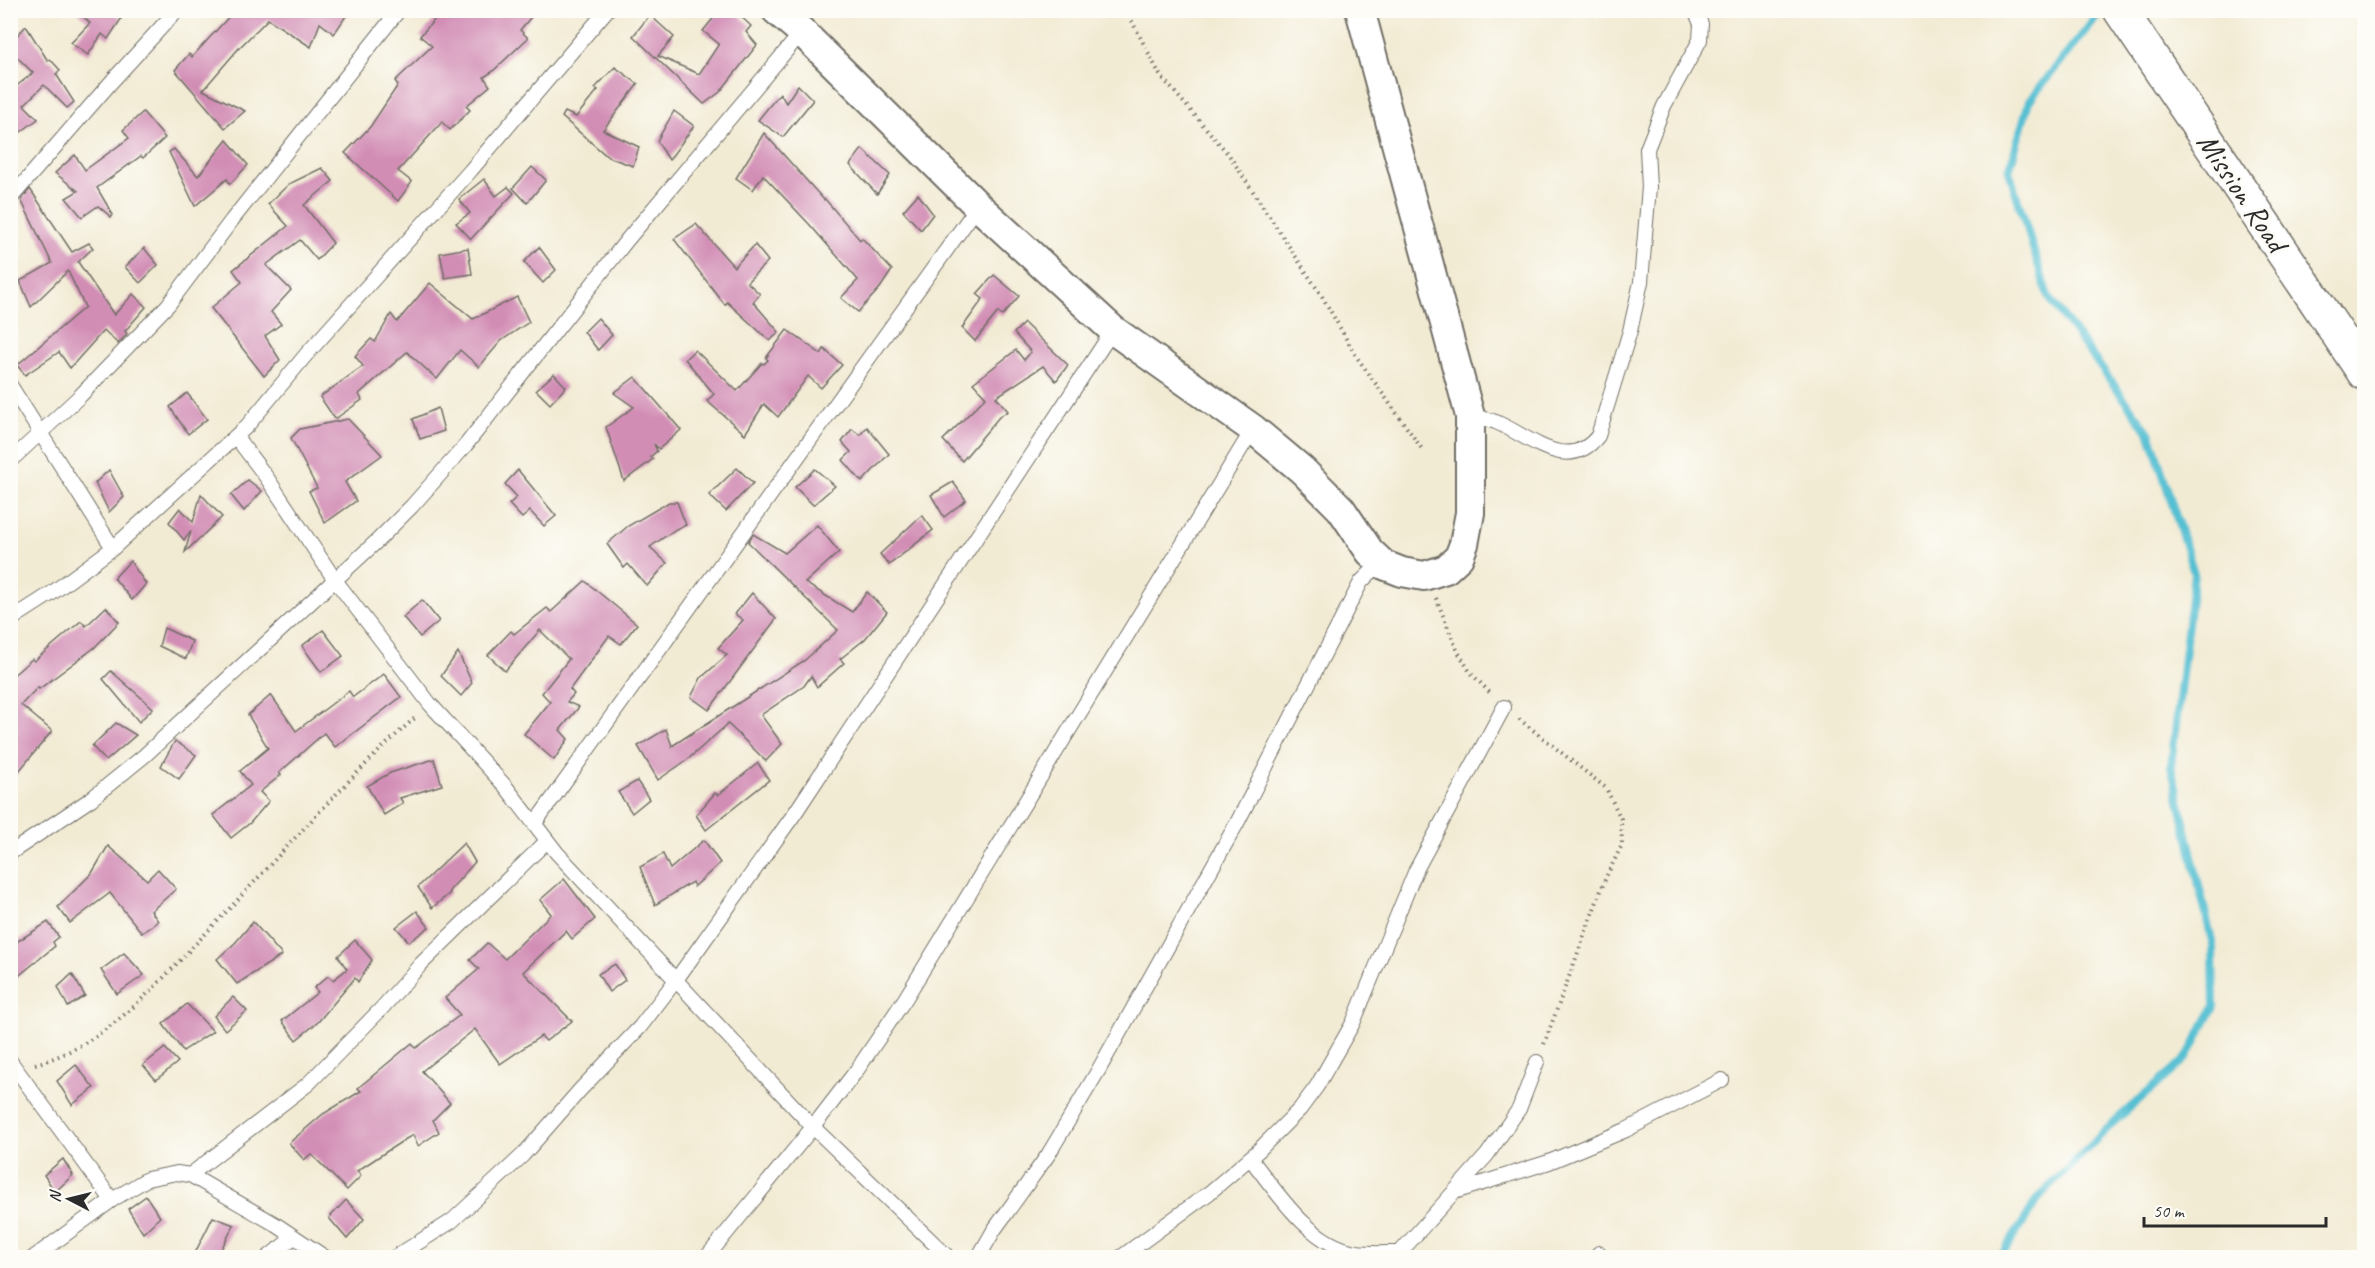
<svg xmlns="http://www.w3.org/2000/svg" width="2375" height="1268" font-family="Caveat,sans-serif">
<rect width="100%" height="100%" fill="#fdfcf7"/>
<filter id="ink" filterUnits="userSpaceOnUse"><feTurbulence type="fractalNoise" baseFrequency=".0167" numOctaves="2"/><feDisplacementMap in="SourceGraphic" scale="12" xChannelSelector="R" yChannelSelector="G"/><feConvolveMatrix kernelMatrix="1 2 1 2 8 2 1 2 1" color-interpolation-filters="sRGB"/></filter>
<filter id="wash" filterUnits="userSpaceOnUse"><feTurbulence type="fractalNoise" baseFrequency=".008" numOctaves="4" result="noise"/><feDisplacementMap in="SourceGraphic" scale="24" xChannelSelector="R" yChannelSelector="G"/><feGaussianBlur stdDeviation="1.35" result="paint"/><feColorMatrix in="noise" values="0 0 0 0 0 0 0 0 0 0 0 0 0 0 0 0 0 1.4 0 .05"/><feComposite in="paint" operator="in"/></filter>
<g filter="url(#wash)">
<rect width="100%" height="100%" fill="#f2ebd4"/>
<g fill="none" stroke-linecap="round" stroke-linejoin="round">
<polyline stroke="#57c0d3" stroke-width="8" points="2000,1258 2040,1196 2116,1120 2186,1059 2214,1007 2213,945 2171,766 2194,573 2150,434 2048,296 2009,171 2029,101 2102,10"/>
</g>
<g id="blocks">
<g fill="#d28db5">
<polygon points="76,10 118,10 116,14 121,19 108,39 102,34 88,55 71,43 90,23"/>
<polygon points="235,10 350,10 334,34 320,23 311,47 268,19 239,48 203,90 245,111 225,128 175,70 189,54 192,57"/>
<polygon points="443,10 537,10 520,30 528,38 492,72 484,77 490,86 466,106 470,110 450,130 442,122 398,171 412,182 398,201 345,153 370,127 398,85 395,81 432,46 420,36"/>
<polygon points="720,10 734,10 751,26 746,32 757,45 720,92 704,104 633,36 650,15 674,37 658,56 699,74 719,44 703,31"/>
<polygon points="26,26 48,61 50,59 60,70 56,74 74,102 67,108 44,85 24,105 38,119 10,140 10,91 33,73 10,50 10,43"/>
<polygon points="615,67 638,84 603,130 639,147 633,166 608,157 562,117 565,112 576,117 598,90 595,88"/>
<polygon points="798,85 813,100 783,137 758,120 780,93 786,103"/>
<polygon points="674,111 694,126 669,160 657,141"/>
<polygon points="143,112 165,138 143,158 141,156 97,188 113,215 111,217 98,206 82,217 66,198 78,191 55,173 75,155 85,170 129,138 123,130"/>
<polygon points="764,133 824,200 825,199 860,240 862,238 892,270 880,288 858,312 841,298 858,280 810,225 763,175 753,190 736,178"/>
<polygon points="227,140 248,165 230,184 227,179 195,206 169,152 174,149 198,176"/>
<polygon points="862,149 890,175 877,194 850,165"/>
<polygon points="532,167 546,180 527,203 513,188"/>
<polygon points="322,168 333,181 304,205 333,243 317,260 300,240 266,265 291,290 271,312 281,324 265,336 280,360 264,376 211,308 242,282 233,270 288,226 268,204 289,184"/>
<polygon points="484,179 496,196 508,187 514,193 471,239 456,223 470,213 459,199"/>
<polygon points="30,189 72,252 89,243 93,248 78,262 114,315 133,294 146,307 125,331 127,334 118,344 104,330 70,368 59,352 25,375 17,365 85,307 68,271 31,307 20,281 52,263 21,200"/>
<polygon points="918,194 933,214 921,230 903,211"/>
<polygon points="696,224 734,267 755,245 768,261 747,282 760,294 753,302 779,332 770,341 727,302 725,305 674,239"/>
<polygon points="539,247 556,270 543,283 524,262"/>
<polygon points="144,248 158,265 140,283 125,267"/>
<polygon points="468,248 472,274 445,278 440,253"/>
<polygon points="994,275 1019,296 1002,316 998,312 975,341 962,328 983,299 977,294"/>
<polygon points="430,283 473,319 517,297 529,322 501,341 479,367 460,350 437,379 407,352 359,394 362,400 335,419 320,397 363,366 355,356 371,339 375,342 391,314 397,322"/>
<polygon points="598,318 612,335 598,350 584,332"/>
<polygon points="1024,323 1068,365 1056,381 1043,366 996,397 1008,411 999,417 962,461 943,440 986,397 973,383 1016,350 1024,360 1031,352 1014,333"/>
<polygon points="787,330 821,354 824,349 842,365 821,388 808,376 778,417 764,404 745,434 707,401 714,394 685,359 695,350 737,391 762,363 764,364 768,360 766,358"/>
<polygon points="554,374 566,387 550,404 536,390"/>
<polygon points="635,377 681,430 659,449 654,444 657,451 650,457 653,459 624,481 606,427 634,407 614,393"/>
<polygon points="187,393 207,419 188,434 170,407"/>
<polygon points="438,408 444,431 420,439 413,419"/>
<polygon points="348,419 382,455 345,482 356,501 325,523 309,491 317,488 291,438 300,429"/>
<polygon points="867,427 889,454 862,482 843,460 851,452 842,442 852,429 860,435"/>
<polygon points="737,468 753,483 726,511 709,495"/>
<polygon points="815,469 835,486 813,505 795,487"/>
<polygon points="109,470 124,497 109,512 95,483"/>
<polygon points="518,470 556,516 544,526 530,511 522,518 509,504 517,497 505,484"/>
<polygon points="248,480 262,491 244,511 231,495"/>
<polygon points="953,482 966,500 944,517 931,495"/>
<polygon points="201,494 222,517 185,552 191,531 184,540 169,522 180,508 193,522"/>
<polygon points="669,502 677,502 686,525 676,529 650,547 667,563 647,586 628,564 624,568 607,544 628,526"/>
<polygon points="922,515 933,530 889,565 880,554"/>
<polygon points="817,525 839,552 805,583 852,612 867,592 887,612 865,639 840,659 844,663 817,687 811,676 804,686 761,715 782,744 766,761 728,724 687,760 658,780 638,746 666,729 672,746 805,660 838,630 748,542 753,534 785,553"/>
<polygon points="130,561 146,584 132,600 114,578"/>
<polygon points="585,581 637,624 621,644 609,636 570,689 574,694 567,702 579,707 560,730 568,739 554,760 524,734 550,702 542,693 569,659 540,630 505,671 488,655 511,631 514,634 547,608 551,612"/>
<polygon points="752,593 776,619 709,710 691,697 701,678 727,655 718,648 743,620 735,614"/>
<polygon points="422,600 439,621 420,637 403,617"/>
<polygon points="106,607 119,622 94,648 39,689 38,687 21,705 52,731 10,782 10,678 32,659 34,661 81,621 86,626"/>
<polygon points="164,628 192,641 186,659 159,646"/>
<polygon points="323,630 343,656 321,672 302,646"/>
<polygon points="458,652 472,683 461,696 441,676"/>
<polygon points="111,671 153,708 139,722 103,679"/>
<polygon points="384,674 401,697 335,747 324,733 279,773 281,775 260,792 269,801 250,823 231,838 213,815 251,785 240,771 268,748 248,715 271,695 296,731 349,691 353,697"/>
<polygon points="116,723 136,735 106,761 92,746"/>
<polygon points="175,741 196,755 179,779 161,766"/>
<polygon points="434,759 442,785 400,798 403,803 384,815 367,786 390,773"/>
<polygon points="758,763 769,780 706,830 696,815 715,793 718,795"/>
<polygon points="637,781 649,799 632,813 618,792"/>
<polygon points="704,840 720,863 694,887 692,882 655,905 640,867 663,854 670,869"/>
<polygon points="464,843 475,862 449,891 450,893 432,908 418,887"/>
<polygon points="108,846 147,880 158,869 176,889 151,911 158,921 142,933 110,893 70,923 58,907 92,873"/>
<polygon points="564,879 595,919 572,939 566,931 523,972 572,1021 546,1041 541,1036 500,1064 475,1029 422,1071 450,1103 433,1120 439,1132 418,1146 413,1135 404,1140 357,1171 361,1176 347,1190 311,1154 304,1160 289,1143 323,1114 361,1091 358,1088 412,1043 416,1048 460,1015 445,998 479,969 470,960 487,943 505,959 551,914 540,900"/>
<polygon points="417,911 429,927 409,942 396,927"/>
<polygon points="48,922 59,937 53,942 55,946 10,983 10,946"/>
<polygon points="253,922 282,955 237,984 217,959 235,943"/>
<polygon points="355,940 372,960 358,982 355,978 318,1022 296,1040 282,1021 318,992 314,988 328,976 333,980 347,969 338,956"/>
<polygon points="124,953 144,975 117,994 101,970"/>
<polygon points="615,964 625,980 609,992 598,974"/>
<polygon points="72,974 85,996 68,1007 58,987"/>
<polygon points="233,997 247,1011 225,1030 214,1016"/>
<polygon points="187,1004 213,1031 183,1051 163,1024"/>
<polygon points="165,1048 178,1062 156,1080 143,1065"/>
<polygon points="76,1065 94,1088 72,1105 57,1081"/>
<polygon points="63,1159 73,1175 55,1192 44,1175"/>
<polygon points="146,1196 160,1217 143,1233 128,1209"/>
<polygon points="346,1200 364,1219 347,1239 329,1218"/>
<polygon points="213,1217 234,1225 217,1257 193,1257"/>
</g>
</g>
</g>
<g filter="url(#ink)">
<use href="#blocks" fill-opacity="0" stroke="#716e66" stroke-width="1.5"/>
<g fill="none" stroke-linecap="round" stroke-linejoin="round">
<g stroke="#716e66" stroke-width="16">
<g id="lane">
<polyline points="10,199 113,80 177,10"/>
<polyline points="10,385 113,548"/>
<path d="M1470,416C1479,418 1489,419 1498,423C1530,437 1568,474 1598,436L1630,331L1641,282L1649,187L1647,149L1664,106L1700,40L1701,24L1695,10"/>
<polyline points="236,437 267,478 335,580 430,704 506,787 557,853 813,1127 949,1258"/>
<polyline points="10,461 80,396 168,305 232,220 399,10"/>
<polyline points="10,620 52,593 113,548 247,426 305,356 471,170 607,10"/>
<polyline points="535,823 978,206"/>
<polyline points="10,853 91,799 144,756 376,542 412,506 465,446 627,240 802,32"/>
<polyline points="10,1061 112,1200"/>
<path d="M1250,1158C1276,1191 1310,1245 1356,1252C1370,1254 1385,1253 1398,1253"/>
<polyline points="190,1175 275,1224 326,1258"/>
<polyline points="1454,1192 1549,1162 1626,1130 1722,1080"/>
<polyline points="33,1258 112,1200 147,1179 177,1173 190,1175 308,1084 382,1008 421,964 547,841"/>
<polyline points="267,1258 294,1237"/>
<polyline points="394,1258 452,1221 523,1155 580,1090 640,1027 676,980 795,813 1113,330"/>
<polyline points="706,1258 813,1127 857,1070 905,999 1253,429"/>
<polyline points="978,1258 994,1230 1048,1155 1098,1071 1237,823 1361,582 1371,572 1384,565"/>
<polyline points="1120,1258 1209,1193 1258,1151 1300,1109 1317,1086 1353,1023 1416,870 1504,707"/>
<polyline points="1395,1258 1487,1155 1519,1109 1537,1062"/>
<polyline points="1595,1258 1599,1253"/>
</g>
</g>
<g stroke="#716e66" stroke-width="32">
<polyline id="street" points="776,10 802,32 978,206 1113,330 1253,429 1302,470 1341,509 1370,552 1384,565 1402,572 1424,576 1446,569 1459,557 1464,544 1470,513 1470,416 1360,10"/>
</g>
<g stroke="#716e66" stroke-width="36">
<polyline id="secondary" points="2120,10 2364,373"/>
</g>
<g stroke="#716e66" stroke-width="4" stroke-dasharray="1.5 4.5" stroke-linecap="butt">
<polyline points="1126,10 1160,75 1229,155 1323,298 1356,356 1422,449"/>
<polyline points="1436,598 1457,650 1470,672 1491,694"/>
<polyline points="1519,719 1606,788 1621,819 1622,845 1606,877 1543,1047"/>
<path d="M35,1064C107,1045 156,985 206,933C276,861 341,783 416,717"/>
</g>
<use href="#lane" stroke="#fff" stroke-width="14"/>
<use href="#street" stroke="#fff" stroke-width="28"/>
<use href="#secondary" stroke="#fff" stroke-width="33"/>
</g>
</g>
<g text-anchor="middle" stroke-width="6" stroke-linejoin="round" paint-order="stroke">
<g font-size="30" fill="#2b2b2b" stroke="#fdfcf7">
<text transform="translate(2242 192) rotate(56)" y="10">Mission Road</text>
</g>
</g>
<rect width="2375" height="1268" fill="none" stroke="#fdfcf7" stroke-width="36"/>
<g transform="translate(69 1199) rotate(277)" stroke="#fdfcf7" stroke-width="4.5" paint-order="stroke">
<path d="M0-4.5L10 22L0 15L-10 22Z" fill="#2b2b2b"/>
<text y="-9" font-size="16" font-weight="bold" text-anchor="middle" fill="#2b2b2b">N</text>
</g>
<path d="M2144 1217v9h182v-9" fill="none" stroke="#2b2b2b" stroke-width="3"/>
<text x="2153" y="1217" font-size="18" fill="#2b2b2b" stroke="#fdfcf7" stroke-width="4.5" paint-order="stroke">50 m</text>
</svg>
